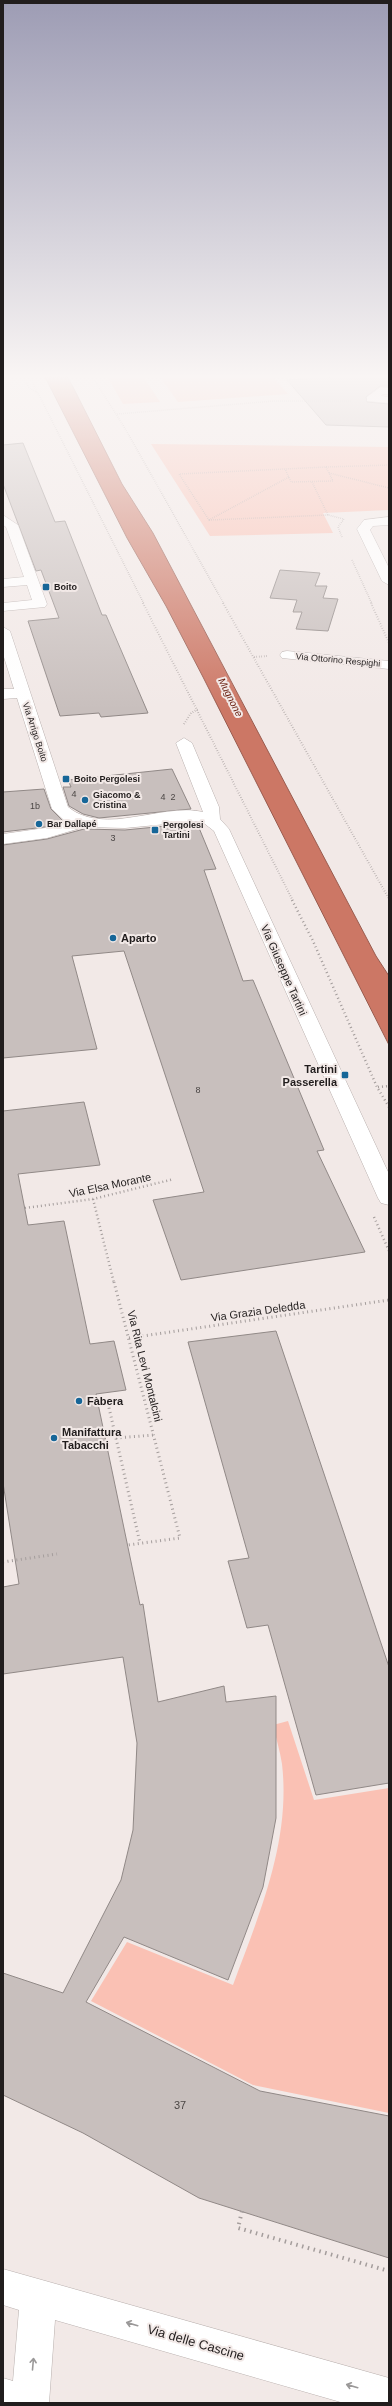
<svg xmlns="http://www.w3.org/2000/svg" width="392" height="2406" font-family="Arial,sans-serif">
<rect width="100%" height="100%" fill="#f2e9e7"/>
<g fill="#fac1b4">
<polygon points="157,373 269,373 288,394 178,402"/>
<polygon points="143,376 160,402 123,404 108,378"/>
<polygon points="151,444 389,447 389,510 323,513 333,533 210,536"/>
<path d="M288,1721L314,1800L389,1788V2113L253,2085L91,2001L127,1942L233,1985C259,1915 291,1841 282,1764C280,1751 276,1738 273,1725Z"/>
</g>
<polygon fill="#cc7765" stroke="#995c4f" points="43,373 65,373 73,387 122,484 153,533 376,956 389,976 389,1045 203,677 166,606 127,538"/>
<g fill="#c8bfbd" stroke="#918987">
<polygon points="334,373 389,373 389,386 380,386 366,397 367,402 389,404 389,427 326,425 287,380 335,377"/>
<polygon points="23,443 55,522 65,521 102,615 106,615 148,713 101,717 99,713 60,716 28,621 59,618 41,570 36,571 3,484 3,445"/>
<polygon points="280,570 320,573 315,586 327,586 323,598 338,599 328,631 296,629 302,612 293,612 297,600 270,598"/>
<polygon points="172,769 191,809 99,818 83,814 69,806 63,787 71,787 68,780"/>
<polygon points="44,789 51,809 63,821 45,827 3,832 3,792"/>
<polygon points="197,823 216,869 204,870 243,981 253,980 324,1150 317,1151 365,1252 181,1280 153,1200 204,1192 124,951 72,956 97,1049 3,1058 3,845 47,839 84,829 125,830"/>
<polygon points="84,1102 100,1165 18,1174 28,1225 64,1221 90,1344 114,1341 126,1390 96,1394 140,1605 143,1604 158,1702 224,1686 226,1702 276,1696 276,1818 263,1887 228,1980 124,1937 86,2002 260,2091 389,2116 389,2258 199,2198 83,2133 3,2095 3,1973 63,1993 121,1880 133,1830 137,1743 123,1657 3,1674 3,1587 19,1584 3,1483 3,1111"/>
<polygon points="276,1331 389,1667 389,1783 316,1795 268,1625 247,1628 228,1561 249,1558 188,1342"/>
</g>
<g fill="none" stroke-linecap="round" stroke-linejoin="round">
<g stroke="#b9b0ae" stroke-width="1">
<g id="minor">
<polygon points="381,387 389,388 389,394 383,394 381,396 389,397 389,403 367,401 367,397"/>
<polygon points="3,515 18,525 47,604 45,607 3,611 3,603 32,600 27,585 3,587 3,579 24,577 6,527 3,525"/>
<polygon points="389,517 389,525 373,526 370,530 389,568 389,585 382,581 357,529 364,520"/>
<path d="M3,627L10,631L68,807C105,837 162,802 203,812L176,743L184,738L192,743L219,807L220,819L229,829L389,1174V1205L381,1203L378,1198L214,831L205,824L198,821L125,828L84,827L47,838L3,844V834L45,828L66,822L52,809L17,698L3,699V689H14L3,654Z"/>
<polygon points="287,651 389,661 389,669 282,658 280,655 282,652"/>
<polygon points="3,2269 389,2378 389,2403 344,2403 55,2320 49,2403 3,2403 3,2378 13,2381 19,2310 3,2305"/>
</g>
</g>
<g stroke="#a49d9c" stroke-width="1.5" stroke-dasharray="0.5 1.5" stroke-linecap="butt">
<polyline points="21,373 29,388 38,393 144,604"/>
<polyline points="29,373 37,393"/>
<polyline points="90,373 126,430 224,604"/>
<polyline points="117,414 275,401 351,401"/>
<polyline points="326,467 389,465"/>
<polyline points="329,473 389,488"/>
<polyline points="312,482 328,515"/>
<polyline points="209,520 179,474 326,467 333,481 291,482 285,469"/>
<polyline points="209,520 328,515 344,519"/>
<polyline points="209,520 289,477"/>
<polyline points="342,537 338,527 344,519"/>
<polyline points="352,560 372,604"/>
</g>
<g stroke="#a49d9c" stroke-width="2" stroke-dasharray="0.5 2" stroke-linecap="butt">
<polyline points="143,603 293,901"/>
<polyline points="223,603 389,899"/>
<polyline points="371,603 389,643"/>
<polyline points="254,657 268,656"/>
<polyline points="184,724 191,713 198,709"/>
</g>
<g stroke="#a49d9c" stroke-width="2.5" stroke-dasharray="1 3" stroke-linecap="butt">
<polyline points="292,900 313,941 377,1087 389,1107"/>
<polyline points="378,1087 389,1086"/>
<polyline points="93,1199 114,1283"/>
<polyline points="25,1208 93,1199 174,1179"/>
<polyline points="374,1217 389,1251"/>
</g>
<g stroke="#a49d9c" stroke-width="3" stroke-dasharray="1 3.5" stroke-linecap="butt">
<polyline points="114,1282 180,1538 128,1545"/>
<polyline points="129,1338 389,1300"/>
<polyline points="107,1399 140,1543"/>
<polyline points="116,1438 154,1435"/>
<polyline points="3,1562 57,1554"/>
</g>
<polyline stroke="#a49d9c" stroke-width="4" stroke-dasharray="1.5 4.5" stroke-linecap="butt" points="242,2211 238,2228 389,2271"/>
<use href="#minor" fill="#fff" fill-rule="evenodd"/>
</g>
<defs><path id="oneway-shaft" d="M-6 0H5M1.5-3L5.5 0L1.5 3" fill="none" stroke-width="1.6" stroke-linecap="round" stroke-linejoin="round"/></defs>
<g stroke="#9b9999">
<use href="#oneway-shaft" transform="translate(132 2324) rotate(-164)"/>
<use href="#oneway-shaft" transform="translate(33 2364) rotate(-85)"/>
<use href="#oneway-shaft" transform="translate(352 2386) rotate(-164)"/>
</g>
<linearGradient id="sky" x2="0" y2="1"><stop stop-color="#9d9cb4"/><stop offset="0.53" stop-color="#f9f5f4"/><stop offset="1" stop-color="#f9f5f4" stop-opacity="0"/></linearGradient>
<rect width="392" height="710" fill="url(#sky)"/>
<g fill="#166698" stroke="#f2e9e7" stroke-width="1.5">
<rect x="42" y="583" width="8" height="8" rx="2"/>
<rect x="62" y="775" width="8" height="8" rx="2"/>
<circle cx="85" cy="800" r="4"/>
<circle cx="39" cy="824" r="4"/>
<rect x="151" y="826" width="8" height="8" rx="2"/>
<circle cx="113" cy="938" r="4"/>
<rect x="341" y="1071" width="8" height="8" rx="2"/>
<circle cx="79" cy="1401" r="4"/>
<circle cx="54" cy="1438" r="4"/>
</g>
<g text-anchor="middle" stroke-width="4" stroke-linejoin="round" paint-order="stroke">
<g font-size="9" font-weight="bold" fill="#211d1d" stroke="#f2e9e7" text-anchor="start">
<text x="54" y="590">Boito</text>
<text x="74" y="782">Boito Pergolesi</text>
<text x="93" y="798">Giacomo &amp;<tspan x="93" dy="10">Cristina</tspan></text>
<text x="47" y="827">Bar Dallapé</text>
<text x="163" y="828">Pergolesi<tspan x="163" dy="10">Tartini</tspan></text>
</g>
<g font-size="9" fill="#211d1d" stroke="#f2e9e7">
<text transform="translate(338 660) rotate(5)" y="3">Via Ottorino Respighi</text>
<text transform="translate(35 732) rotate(72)" y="3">Via Arrigo Boito</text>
</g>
<g font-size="9" fill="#4b4645">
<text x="74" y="797">4</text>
<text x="163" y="800">4</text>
<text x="173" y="800">2</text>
<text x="35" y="809">1b</text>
<text x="113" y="841">3</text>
<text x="198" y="1093">8</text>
</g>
<g font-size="10" font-style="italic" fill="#651809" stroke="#f2e9e7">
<text transform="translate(231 697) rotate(63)" y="4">Mugnone</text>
</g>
<g font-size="11" font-weight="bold" fill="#211d1d" stroke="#f2e9e7" text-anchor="start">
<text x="121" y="942">Aparto</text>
<text x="337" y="1073" text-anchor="end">Tartini<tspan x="337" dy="13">Passerella</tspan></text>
<text x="87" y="1405">Fàbera</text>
<text x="62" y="1436">Manifattura<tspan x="62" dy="13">Tabacchi</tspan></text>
</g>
<g font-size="11" fill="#211d1d" stroke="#f2e9e7">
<text transform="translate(284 970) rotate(66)" y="4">Via Giuseppe Tartini</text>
<text transform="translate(110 1185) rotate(-12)" y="4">Via Elsa Morante</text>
<text transform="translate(258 1311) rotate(-8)" y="4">Via Grazia Deledda</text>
<text transform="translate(145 1366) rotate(76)" y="4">Via Rita Levi Montalcini</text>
</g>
<g font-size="11" fill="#4b4645">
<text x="180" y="2109">37</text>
</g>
<g font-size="13" fill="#211d1d" stroke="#f2e9e7">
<text transform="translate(196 2342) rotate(16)" y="5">Via delle Cascine</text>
</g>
</g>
<rect width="392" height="2406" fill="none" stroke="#211d1d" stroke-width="8"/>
</svg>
